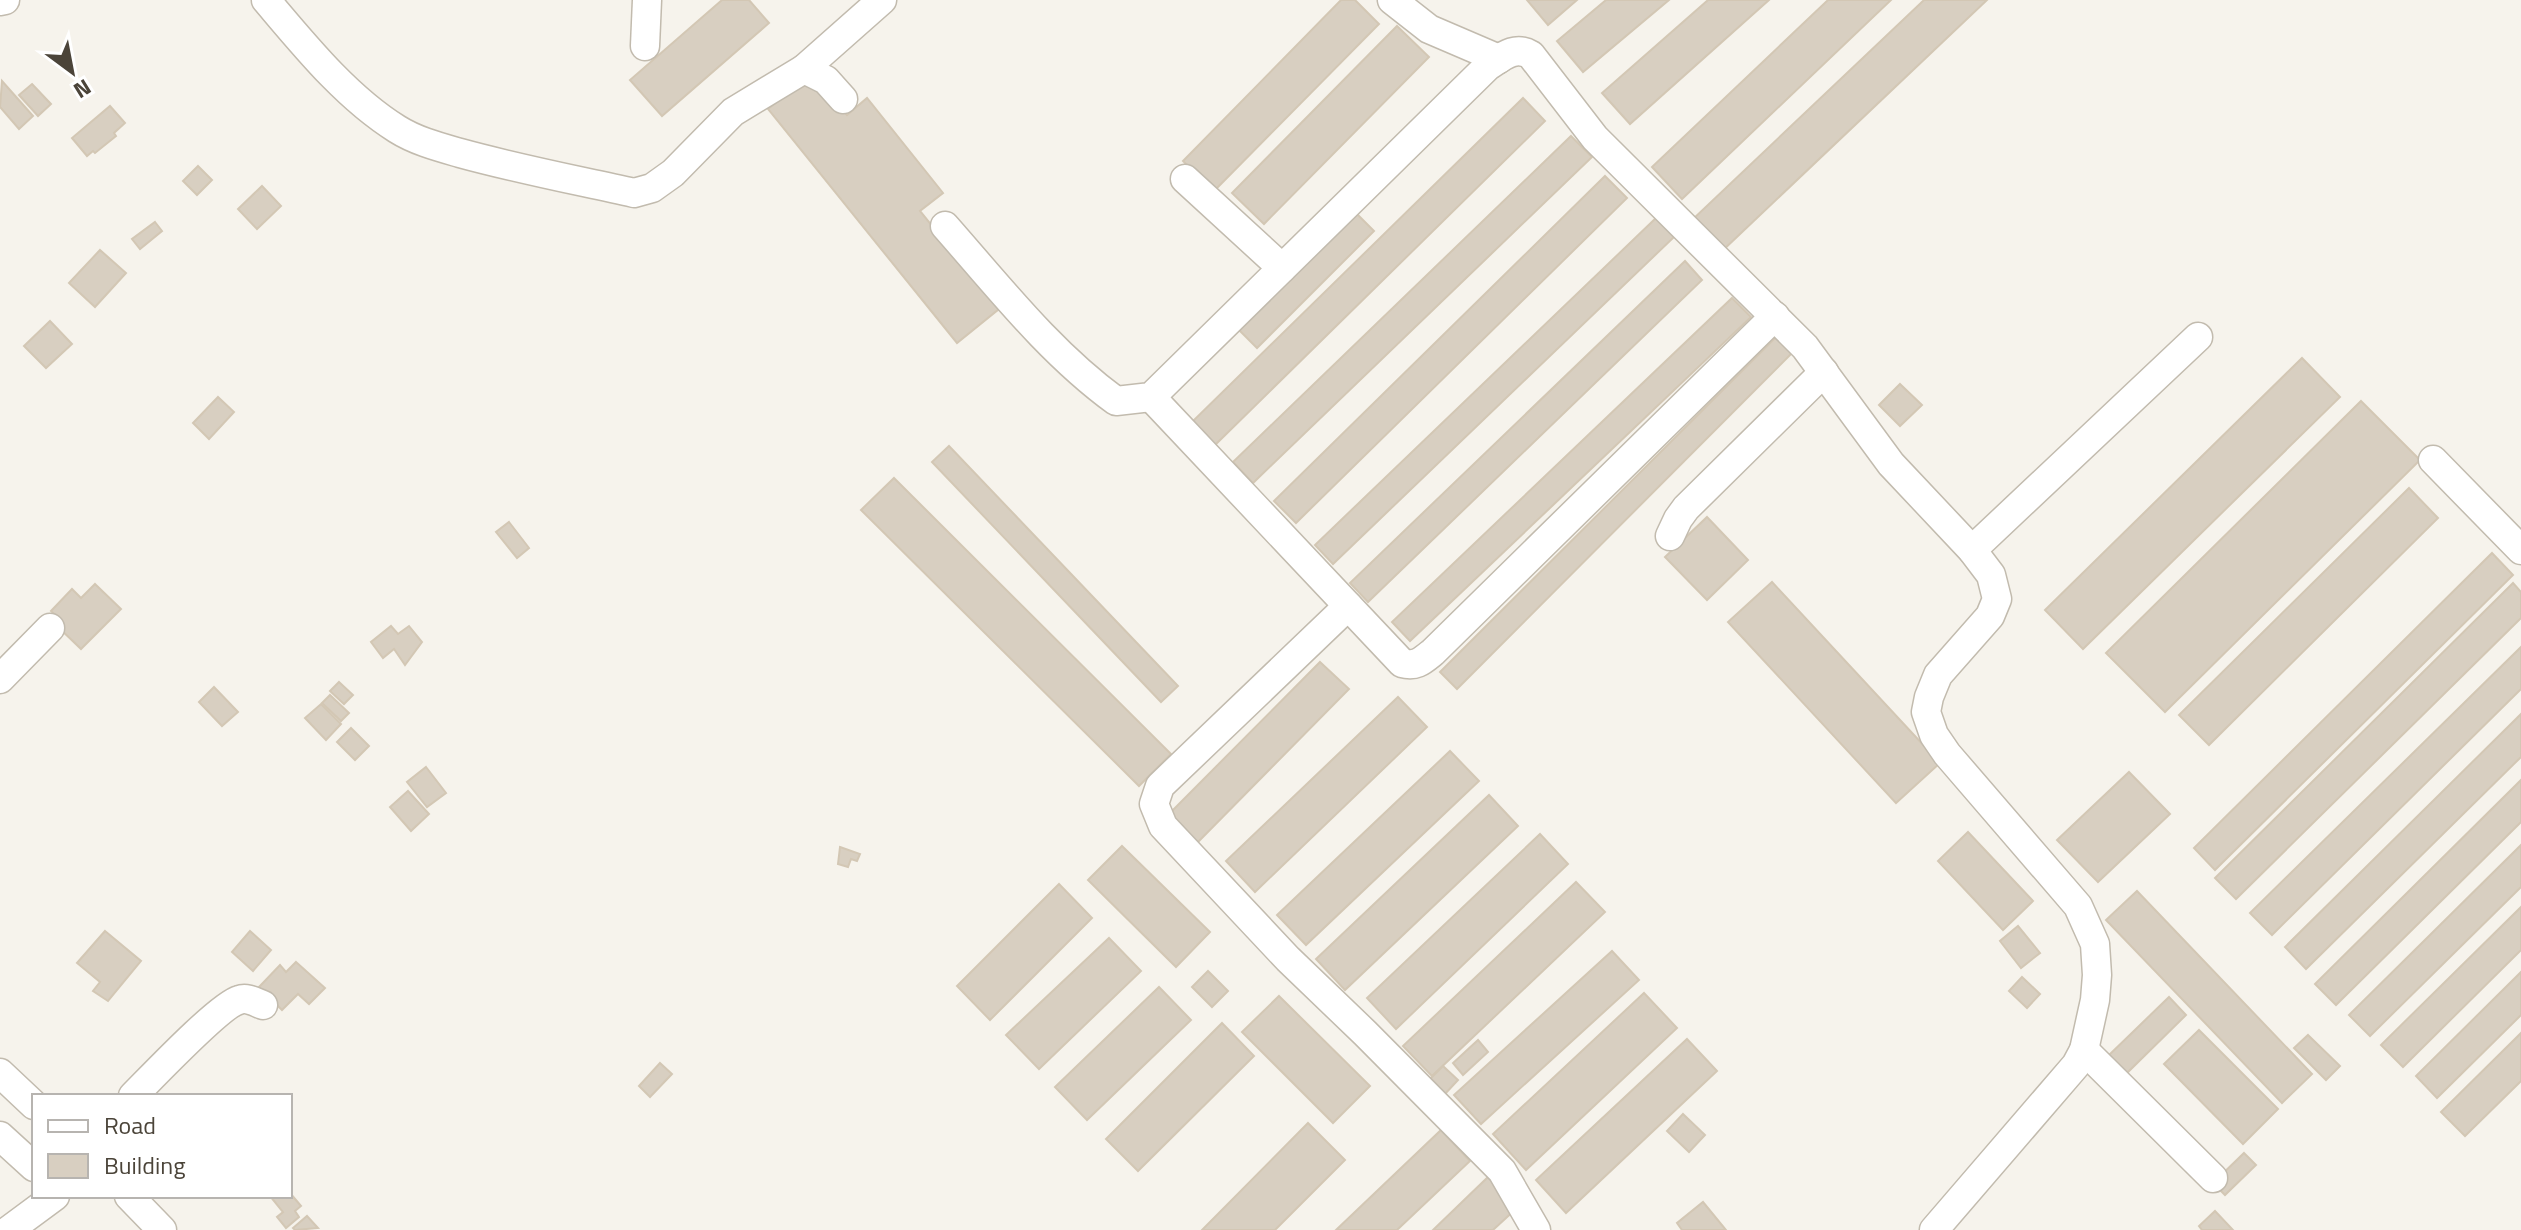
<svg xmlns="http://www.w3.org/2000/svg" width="2521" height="1230" font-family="'Titillium Web',sans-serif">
<rect width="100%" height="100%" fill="#f6f3ec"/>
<g fill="#d8cfc1" stroke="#d3c7b4" stroke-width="2">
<polygon points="722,0 749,0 769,23 662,116 630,80"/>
<polygon points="1341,0 1355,0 1379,24 1214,191 1183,161"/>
<polygon points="1527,0 1577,0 1548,25"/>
<polygon points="1606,0 1669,0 1583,72 1557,41"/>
<polygon points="1708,0 1769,0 1630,124 1602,93"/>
<polygon points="1828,0 1891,0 1682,199 1652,167"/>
<polygon points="1924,0 1987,0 1721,252 1691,221"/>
<polygon points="1397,26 1429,57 1264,224 1232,193"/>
<polygon points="813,73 847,115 867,98 943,193 920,211 999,309 957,343 768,109"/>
<polygon points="2,81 33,116 19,129 0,107"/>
<polygon points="32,84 51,104 38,116 19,95"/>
<polygon points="1523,98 1545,121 1214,446 1191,423"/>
<polygon points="110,106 125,123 114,133 116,136 95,153 93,151 87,156 72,138"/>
<polygon points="1571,136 1592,157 1253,483 1233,462"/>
<polygon points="198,166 212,180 197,195 183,181"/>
<polygon points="1605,176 1627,198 1296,523 1274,501"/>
<polygon points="262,186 281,206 257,229 238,209"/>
<polygon points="1353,210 1374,231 1257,348 1236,327"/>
<polygon points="1656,218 1674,237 1333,564 1315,545"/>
<polygon points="155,222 162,231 140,249 132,239"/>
<polygon points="100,250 126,273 95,307 69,283"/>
<polygon points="1685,261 1702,280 1368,602 1350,583"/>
<polygon points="1732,298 1751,317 1410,641 1392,622"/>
<polygon points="50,321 72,344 46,368 24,346"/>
<polygon points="1780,333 1796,349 1457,689 1440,672"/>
<polygon points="2302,358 2340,397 2083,649 2045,610"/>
<polygon points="1900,384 1922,405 1900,426 1879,405"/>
<polygon points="218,397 234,412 209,439 193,423"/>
<polygon points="2361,401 2420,460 2165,712 2106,653"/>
<polygon points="949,446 1178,686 1161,702 932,462"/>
<polygon points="894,478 1171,754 1139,786 861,510"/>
<polygon points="2409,488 2438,518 2209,745 2179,715"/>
<polygon points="1707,517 1748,560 1707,600 1665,557"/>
<polygon points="509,522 529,548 517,558 496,532"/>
<polygon points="2492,553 2513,575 2215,870 2194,848"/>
<polygon points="1772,582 1940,763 1896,803 1728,622"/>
<polygon points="2513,583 2521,592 2521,618 2236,899 2215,878"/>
<polygon points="95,584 121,609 81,649 55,624 60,619 51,611 72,589 81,598"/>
<polygon points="391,626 398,634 409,626 422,642 405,665 394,649 383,658 371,642"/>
<polygon points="2521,647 2521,689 2272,935 2250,913"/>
<polygon points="1320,662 1349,689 1196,844 1167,816"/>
<polygon points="339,682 353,695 344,704 330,691"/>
<polygon points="214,687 238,712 222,726 199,702"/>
<polygon points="330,695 349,713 341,721 322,703"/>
<polygon points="1398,697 1427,727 1255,892 1226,861"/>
<polygon points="321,704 341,724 326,740 305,718"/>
<polygon points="2521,714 2521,757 2306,969 2285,947"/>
<polygon points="351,728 369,746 355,760 337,742"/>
<polygon points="1450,751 1479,781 1306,945 1277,915"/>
<polygon points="426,767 446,793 427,807 407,782"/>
<polygon points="2129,772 2170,814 2098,882 2057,840"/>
<polygon points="2521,780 2521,822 2336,1005 2315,984"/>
<polygon points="408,791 429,814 411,831 390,807"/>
<polygon points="1489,795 1518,826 1345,990 1316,959"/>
<polygon points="1968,832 2033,901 2003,930 1938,861"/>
<polygon points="1540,834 1568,864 1396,1029 1367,998"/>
<polygon points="2521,845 2521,887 2370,1036 2349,1015"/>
<polygon points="1122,846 1210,932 1176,967 1088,880"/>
<polygon points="840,847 860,854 857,861 851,859 848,867 838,864"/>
<polygon points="1576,882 1605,912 1432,1076 1403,1046"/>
<polygon points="1059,884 1092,918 990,1020 957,986"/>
<polygon points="2137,891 2312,1074 2282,1103 2106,920"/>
<polygon points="2521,907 2521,950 2403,1067 2381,1045"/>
<polygon points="2018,926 2040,953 2021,968 2000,941"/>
<polygon points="105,931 141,961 108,1001 93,991 100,982 77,963"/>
<polygon points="250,931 271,950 253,971 232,952"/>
<polygon points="1109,938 1141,971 1039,1069 1006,1035"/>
<polygon points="1612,951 1639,980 1481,1124 1454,1095"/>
<polygon points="296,962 325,988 309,1004 298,994 282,1010 259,987 280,965 286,972"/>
<polygon points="1208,971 1228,991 1212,1007 1192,987"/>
<polygon points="2521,972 2521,1015 2437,1098 2416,1076"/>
<polygon points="2022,977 2040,994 2027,1008 2009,991"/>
<polygon points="1159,987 1191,1020 1087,1120 1055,1087"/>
<polygon points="1644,993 1677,1028 1526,1170 1493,1134"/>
<polygon points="1279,996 1370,1086 1333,1123 1242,1032"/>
<polygon points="2169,997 2186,1015 2126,1074 2108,1056"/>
<polygon points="1222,1023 1254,1056 1138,1171 1106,1139"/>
<polygon points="2199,1030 2278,1109 2243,1144 2164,1064"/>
<polygon points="2521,1033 2521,1081 2465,1136 2441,1112"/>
<polygon points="2308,1035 2340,1066 2326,1080 2294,1048"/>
<polygon points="1687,1039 1717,1071 1566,1213 1536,1180"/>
<polygon points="1478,1040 1488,1052 1463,1075 1453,1063"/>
<polygon points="660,1063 672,1074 650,1097 639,1086"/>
<polygon points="1443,1066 1458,1080 1443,1096 1427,1082"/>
<polygon points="1683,1114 1705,1135 1689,1152 1667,1131"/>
<polygon points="1308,1123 1345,1160 1275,1230 1202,1230"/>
<polygon points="1441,1130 1470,1161 1397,1230 1336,1230"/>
<polygon points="2244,1153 2256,1165 2225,1195 2213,1183"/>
<polygon points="1488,1177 1517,1208 1493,1230 1433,1230"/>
<polygon points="290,1193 301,1206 295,1211 299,1217 286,1228 277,1217 283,1212 270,1196 290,1196"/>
<polygon points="1703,1202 1726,1230 1682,1230 1677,1223"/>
<polygon points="2215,1211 2233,1230 2202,1230 2199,1226"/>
<polygon points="307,1216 318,1228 295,1230 293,1228"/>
</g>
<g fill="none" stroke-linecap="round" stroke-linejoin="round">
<g stroke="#c2bbae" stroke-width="31">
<g id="minor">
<path d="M266,0C305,46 346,97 397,129C416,141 439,147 460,153C518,169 576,180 634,193L652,188L673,173L733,112L804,69L826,80L843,99"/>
<polyline points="1392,0 1429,29 1499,59"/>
<polyline points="0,1 5,0"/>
<polyline points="645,46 647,0"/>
<polyline points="804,69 882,0"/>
<polyline points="1185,179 1282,268"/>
<path d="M945,226C998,286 1050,353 1116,401L1151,397L1488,66C1502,57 1515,45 1531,55L1595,138L1805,347L1891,464L1972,550L1991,575L1997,599L1990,616L1938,675L1929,697L1926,712L1934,735L1947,754L2078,906L2095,944L2097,975L2095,1000L2084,1050L2076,1065L1934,1230"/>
<path d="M1151,397L1402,663C1416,667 1422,661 1433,652L1775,316"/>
<polyline points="2433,460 2521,550"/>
<polyline points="1670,536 1678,519 1686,508 1824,372"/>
<polyline points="1972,550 2198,337"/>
<polyline points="1348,606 1160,786 1154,804 1163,826 1288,959 1365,1033 1502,1171 1536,1230"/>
<polyline points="0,679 50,628"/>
<polyline points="2084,1050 2213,1178"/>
<polyline points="0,1073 34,1105"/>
<path d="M133,1096C151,1078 220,1005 239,1000C247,997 255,1002 263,1005"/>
<polyline points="0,1136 34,1167"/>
<polyline points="129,1196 162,1230"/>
<polyline points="9,1230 55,1196"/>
</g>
</g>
<use href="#minor" stroke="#fff" stroke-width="28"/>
</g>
<rect x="32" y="1094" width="260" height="104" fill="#ffffff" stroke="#b7b4b0" stroke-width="2"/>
<rect x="48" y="1120" width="40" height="12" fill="#ffffff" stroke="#b7b4b0" stroke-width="2"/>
<text x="104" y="1134" font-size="24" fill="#4b4439">Road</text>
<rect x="48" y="1154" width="40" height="24" fill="#d8cfc1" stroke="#b7b4b0" stroke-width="2"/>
<text x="104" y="1174" font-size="24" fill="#4b4439">Building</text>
<g transform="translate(72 72) rotate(148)" stroke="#ffffff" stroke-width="6" paint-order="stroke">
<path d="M0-6L14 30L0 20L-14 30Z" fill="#4b4439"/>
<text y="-12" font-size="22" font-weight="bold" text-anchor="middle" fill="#4b4439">N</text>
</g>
</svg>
